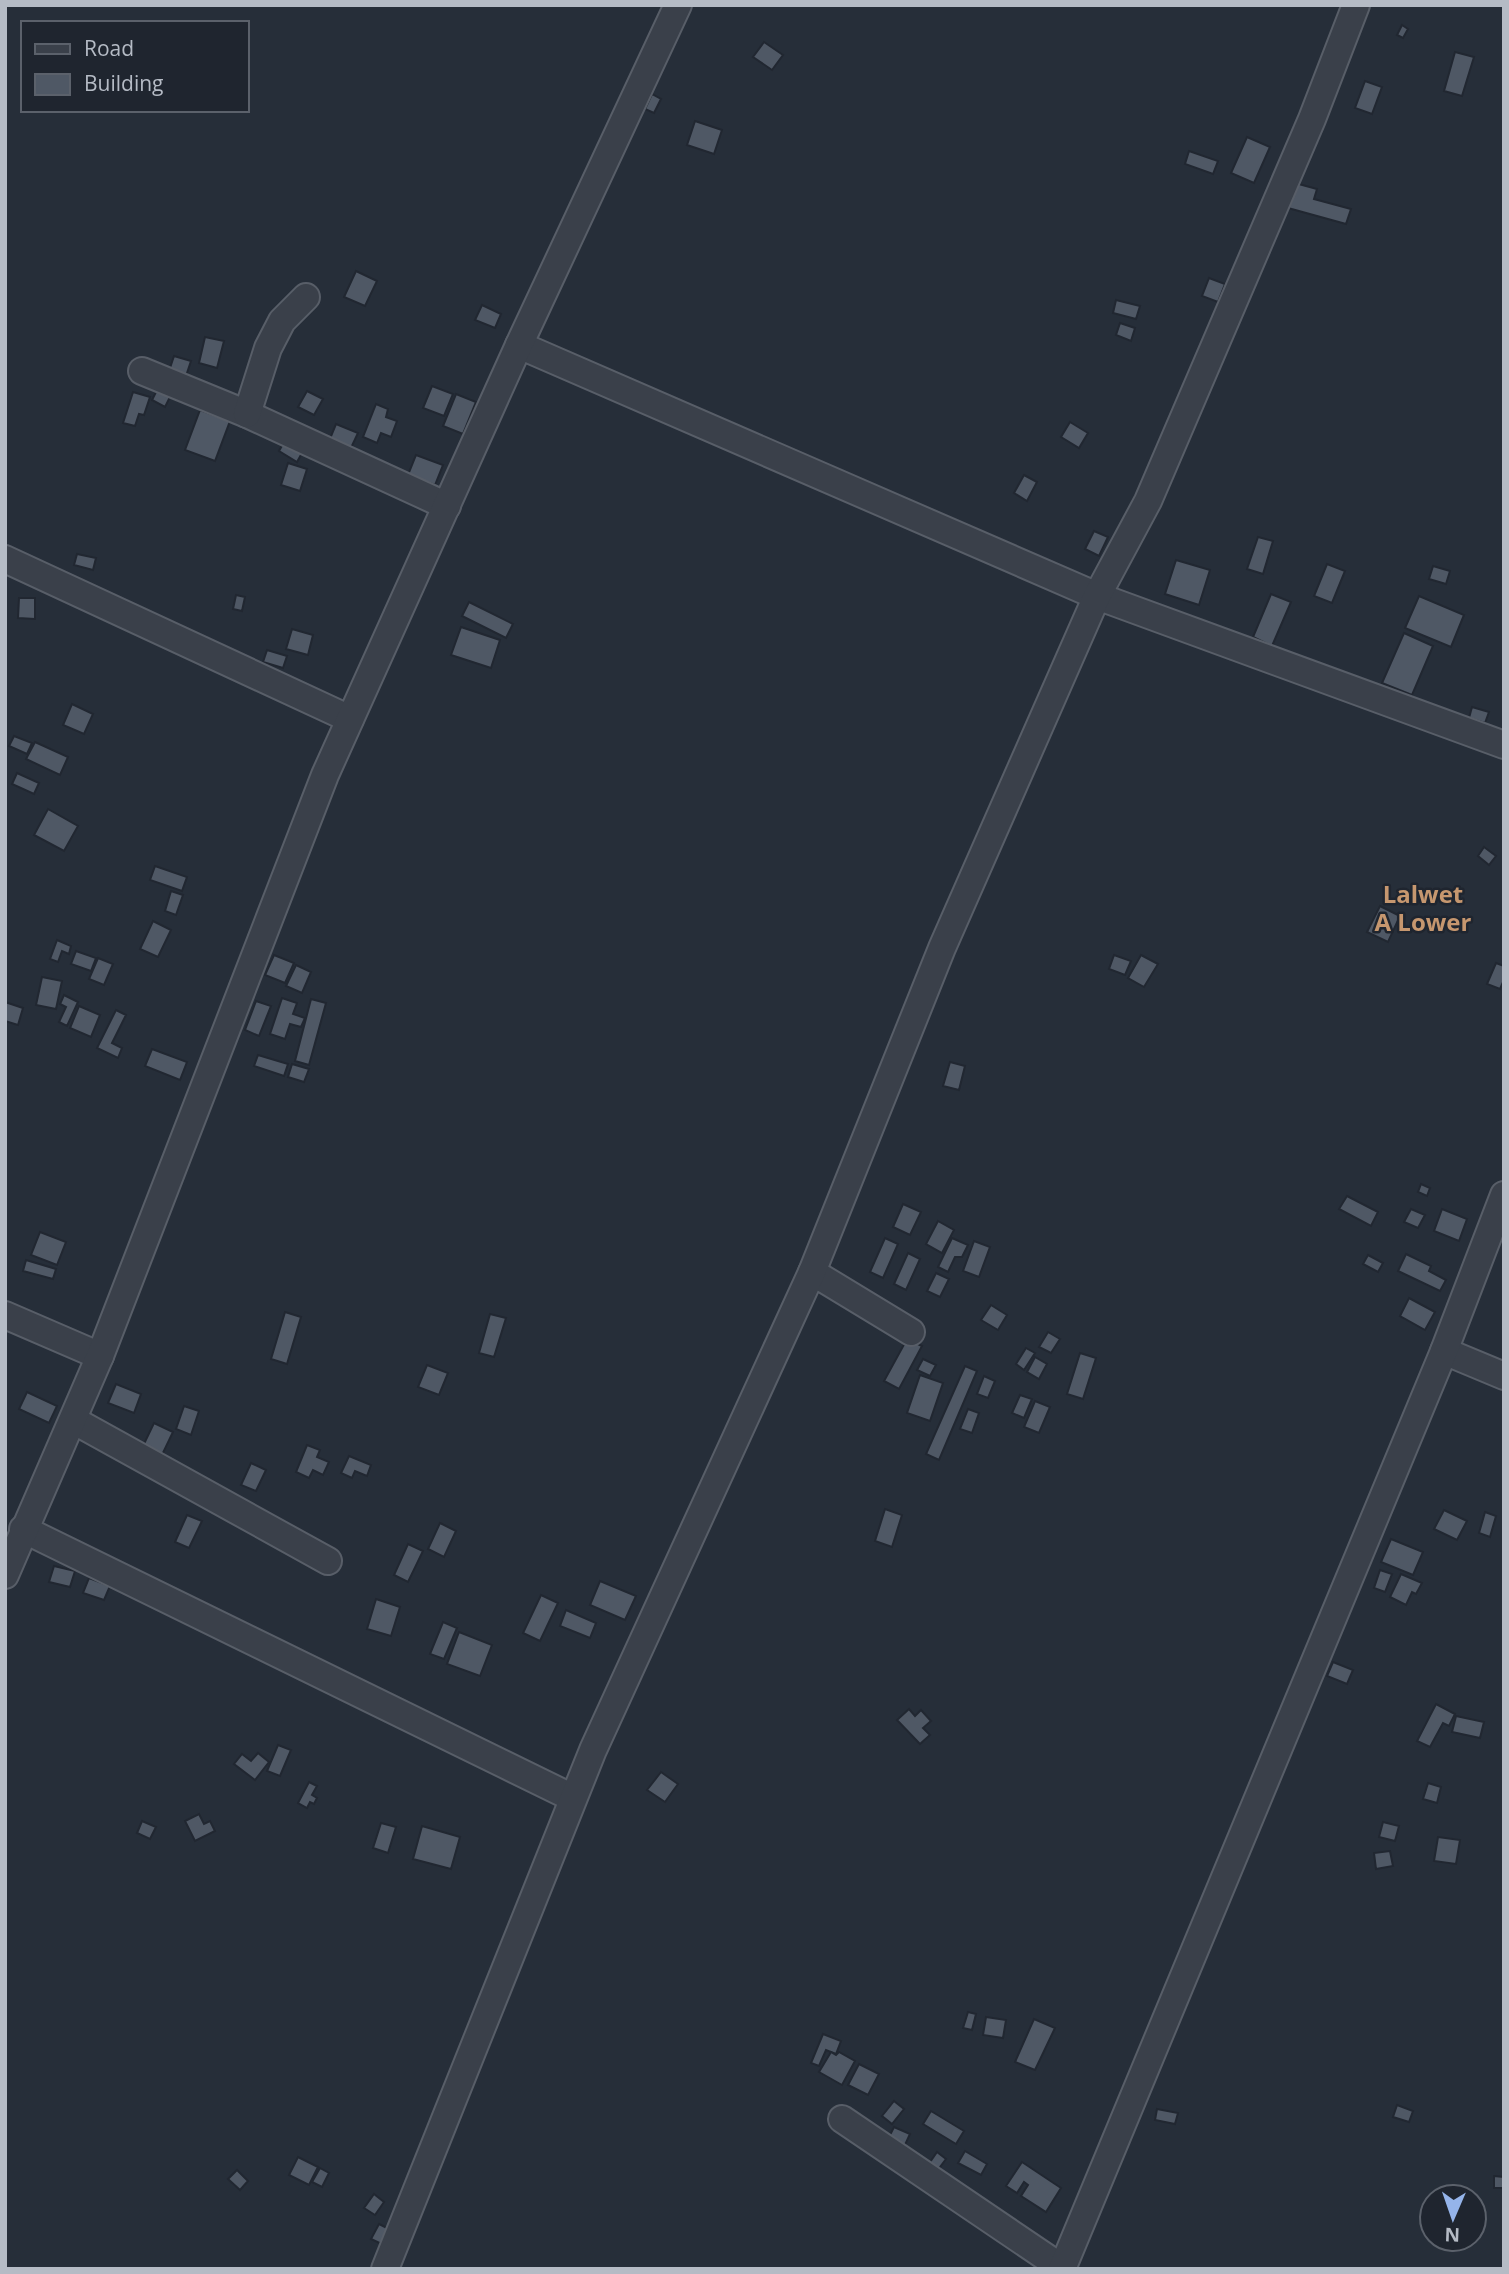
<svg xmlns="http://www.w3.org/2000/svg" width="1509" height="2274" font-family="'Open Sans',sans-serif">
<rect width="100%" height="100%" fill="#262e39"/>
<g fill="#4f5865" stroke="#212731" stroke-width="2">
<polygon points="1402,25 1408,29 1403,38 1397,35"/>
<polygon points="764,42 783,55 772,70 753,57"/>
<polygon points="1455,52 1474,57 1462,96 1444,91"/>
<polygon points="1365,81 1382,87 1372,114 1355,108"/>
<polygon points="652,94 661,99 654,113 645,109"/>
<polygon points="695,121 722,130 714,154 687,145"/>
<polygon points="1247,137 1270,147 1254,183 1231,173"/>
<polygon points="1189,151 1218,161 1213,174 1185,164"/>
<polygon points="1295,183 1317,189 1314,199 1351,209 1346,224 1288,208"/>
<polygon points="356,271 377,281 365,306 344,297"/>
<polygon points="1209,278 1225,284 1218,302 1202,296"/>
<polygon points="1116,300 1140,306 1136,319 1113,313"/>
<polygon points="482,305 501,314 495,328 475,320"/>
<polygon points="1120,323 1135,328 1131,341 1116,335"/>
<polygon points="205,337 224,341 217,368 199,363"/>
<polygon points="174,356 191,361 185,379 168,374"/>
<polygon points="159,386 172,393 165,407 152,400"/>
<polygon points="432,386 453,394 444,416 423,408"/>
<polygon points="307,391 323,399 314,415 298,407"/>
<polygon points="133,392 150,397 144,415 139,414 135,426 123,423"/>
<polygon points="456,394 476,402 463,434 443,426"/>
<polygon points="376,404 388,409 386,417 397,421 391,437 381,433 377,443 363,437"/>
<polygon points="200,410 230,421 215,461 185,450"/>
<polygon points="1070,422 1088,433 1079,448 1061,437"/>
<polygon points="336,424 358,433 350,450 329,441"/>
<polygon points="284,442 302,453 297,462 279,451"/>
<polygon points="416,455 443,465 435,485 408,475"/>
<polygon points="288,463 307,469 300,491 281,485"/>
<polygon points="1024,475 1037,482 1027,501 1014,493"/>
<polygon points="1094,531 1108,537 1099,556 1085,549"/>
<polygon points="1258,537 1273,541 1263,574 1247,569"/>
<polygon points="77,554 96,558 93,570 74,565"/>
<polygon points="1176,560 1210,570 1199,605 1165,594"/>
<polygon points="1327,564 1345,571 1332,603 1314,596"/>
<polygon points="1433,566 1450,571 1446,584 1429,579"/>
<polygon points="1271,594 1291,602 1272,646 1253,637"/>
<polygon points="236,595 245,597 242,611 233,609"/>
<polygon points="1419,596 1464,615 1451,647 1405,628"/>
<polygon points="19,598 35,598 35,619 18,618"/>
<polygon points="469,602 513,624 506,638 462,616"/>
<polygon points="461,627 500,640 491,668 451,655"/>
<polygon points="292,629 313,635 308,655 286,649"/>
<polygon points="1404,633 1433,646 1412,695 1382,683"/>
<polygon points="267,650 287,656 283,668 263,662"/>
<polygon points="72,704 93,714 84,734 63,725"/>
<polygon points="1472,707 1489,712 1485,723 1469,718"/>
<polygon points="14,736 32,743 27,754 9,746"/>
<polygon points="35,742 68,757 60,775 26,759"/>
<polygon points="17,773 39,783 34,794 12,784"/>
<polygon points="48,809 78,826 64,851 34,835"/>
<polygon points="1484,847 1496,856 1489,865 1478,856"/>
<polygon points="155,866 187,877 182,891 150,880"/>
<polygon points="171,891 183,895 176,915 165,911"/>
<polygon points="1380,906 1400,916 1388,942 1367,932"/>
<polygon points="153,921 171,930 158,957 140,949"/>
<polygon points="57,940 71,946 69,954 62,951 58,962 50,959"/>
<polygon points="76,951 96,958 91,971 71,964"/>
<polygon points="274,955 294,963 285,983 265,975"/>
<polygon points="1114,955 1131,961 1125,975 1109,969"/>
<polygon points="1141,955 1158,964 1144,987 1128,978"/>
<polygon points="98,958 113,964 104,985 89,979"/>
<polygon points="1496,963 1504,966 1504,980 1500,989 1487,984"/>
<polygon points="296,965 311,972 302,993 286,986"/>
<polygon points="42,977 62,981 56,1009 36,1005"/>
<polygon points="64,995 78,1002 67,1026 59,1022 66,1007 60,1004"/>
<polygon points="282,998 297,1003 293,1014 305,1018 301,1027 290,1024 285,1039 270,1034"/>
<polygon points="311,999 326,1003 309,1065 295,1061"/>
<polygon points="256,1001 271,1006 259,1036 245,1030"/>
<polygon points="5,1002 23,1008 18,1025 5,1021"/>
<polygon points="79,1006 100,1015 91,1037 70,1028"/>
<polygon points="116,1010 126,1015 112,1043 122,1048 118,1058 97,1048"/>
<polygon points="152,1049 187,1062 180,1080 145,1066"/>
<polygon points="258,1055 288,1064 284,1076 254,1066"/>
<polygon points="950,1062 965,1066 959,1090 943,1086"/>
<polygon points="292,1064 309,1069 304,1082 288,1077"/>
<polygon points="1421,1184 1430,1188 1427,1196 1418,1192"/>
<polygon points="1347,1196 1378,1212 1371,1226 1339,1209"/>
<polygon points="903,1204 921,1212 910,1235 893,1227"/>
<polygon points="1411,1209 1425,1215 1418,1228 1404,1222"/>
<polygon points="1442,1209 1467,1219 1459,1241 1434,1231"/>
<polygon points="938,1221 954,1230 942,1253 926,1244"/>
<polygon points="40,1232 66,1242 57,1265 31,1255"/>
<polygon points="885,1238 898,1244 883,1278 870,1272"/>
<polygon points="952,1238 968,1245 962,1257 955,1257 948,1272 938,1267"/>
<polygon points="974,1241 990,1247 979,1277 963,1271"/>
<polygon points="908,1253 920,1259 906,1290 894,1284"/>
<polygon points="1406,1254 1431,1266 1429,1271 1446,1280 1440,1291 1398,1271"/>
<polygon points="1368,1255 1383,1263 1378,1272 1363,1264"/>
<polygon points="26,1260 56,1269 53,1279 23,1271"/>
<polygon points="936,1273 949,1279 940,1297 927,1291"/>
<polygon points="1409,1298 1435,1312 1425,1330 1400,1316"/>
<polygon points="991,1305 1007,1315 998,1330 981,1320"/>
<polygon points="285,1312 301,1317 287,1364 271,1359"/>
<polygon points="490,1314 506,1318 494,1357 479,1353"/>
<polygon points="1048,1332 1060,1339 1051,1353 1039,1347"/>
<polygon points="907,1339 922,1346 899,1389 884,1381"/>
<polygon points="1026,1348 1035,1353 1024,1370 1016,1364"/>
<polygon points="1080,1353 1096,1358 1083,1399 1067,1394"/>
<polygon points="1035,1357 1047,1364 1039,1379 1027,1372"/>
<polygon points="923,1359 936,1365 930,1376 917,1370"/>
<polygon points="427,1365 448,1373 439,1395 418,1387"/>
<polygon points="965,1366 977,1371 939,1460 926,1454"/>
<polygon points="920,1375 943,1383 930,1421 907,1413"/>
<polygon points="984,1376 995,1381 988,1398 977,1394"/>
<polygon points="116,1384 141,1394 134,1413 108,1403"/>
<polygon points="27,1392 57,1406 49,1423 19,1409"/>
<polygon points="1020,1395 1032,1399 1024,1418 1012,1413"/>
<polygon points="1035,1401 1050,1407 1039,1433 1024,1427"/>
<polygon points="184,1406 199,1411 191,1435 176,1429"/>
<polygon points="968,1409 979,1413 972,1433 960,1429"/>
<polygon points="154,1423 173,1432 161,1457 142,1448"/>
<polygon points="307,1445 320,1450 317,1457 329,1462 323,1475 313,1470 309,1478 296,1472"/>
<polygon points="349,1456 371,1465 367,1476 355,1471 352,1478 341,1473"/>
<polygon points="251,1463 266,1470 256,1491 241,1485"/>
<polygon points="885,1509 902,1515 892,1547 875,1541"/>
<polygon points="1444,1510 1467,1521 1457,1540 1434,1529"/>
<polygon points="1485,1512 1496,1516 1490,1537 1479,1533"/>
<polygon points="187,1515 202,1521 189,1548 175,1542"/>
<polygon points="440,1523 456,1531 444,1557 428,1549"/>
<polygon points="1391,1539 1423,1552 1413,1575 1381,1562"/>
<polygon points="408,1544 423,1551 408,1582 394,1575"/>
<polygon points="54,1566 75,1571 70,1587 49,1582"/>
<polygon points="1380,1570 1392,1574 1385,1592 1374,1588"/>
<polygon points="1401,1574 1422,1583 1416,1594 1412,1592 1406,1605 1390,1597"/>
<polygon points="89,1578 110,1586 104,1600 83,1593"/>
<polygon points="600,1581 636,1596 625,1620 590,1605"/>
<polygon points="541,1595 558,1603 540,1641 523,1633"/>
<polygon points="376,1599 400,1607 391,1636 367,1629"/>
<polygon points="566,1610 596,1623 590,1638 560,1626"/>
<polygon points="443,1622 457,1628 444,1659 430,1654"/>
<polygon points="459,1632 492,1645 480,1676 447,1664"/>
<polygon points="1333,1662 1353,1670 1347,1684 1327,1676"/>
<polygon points="1436,1704 1455,1714 1449,1726 1443,1723 1430,1747 1417,1741"/>
<polygon points="909,1709 915,1716 921,1710 931,1721 923,1728 930,1735 920,1744 897,1720"/>
<polygon points="1456,1716 1484,1722 1480,1738 1452,1732"/>
<polygon points="278,1745 291,1750 280,1776 267,1771"/>
<polygon points="258,1753 269,1762 255,1780 234,1764 242,1754 251,1761"/>
<polygon points="661,1772 678,1784 665,1802 647,1790"/>
<polygon points="309,1782 317,1786 312,1795 317,1798 314,1804 310,1802 307,1808 298,1803"/>
<polygon points="1428,1783 1441,1787 1437,1803 1423,1799"/>
<polygon points="199,1814 204,1824 210,1821 215,1831 195,1841 185,1821"/>
<polygon points="142,1821 156,1827 150,1839 137,1833"/>
<polygon points="1383,1822 1399,1826 1395,1841 1379,1837"/>
<polygon points="381,1823 396,1827 388,1853 373,1848"/>
<polygon points="422,1826 460,1837 451,1869 413,1859"/>
<polygon points="1438,1837 1460,1840 1456,1864 1434,1861"/>
<polygon points="1390,1851 1393,1866 1376,1869 1374,1853"/>
<polygon points="968,2012 976,2014 972,2030 963,2028"/>
<polygon points="986,2017 1006,2020 1003,2038 983,2035"/>
<polygon points="1034,2019 1055,2028 1035,2070 1015,2062"/>
<polygon points="823,2034 841,2041 836,2054 826,2050 819,2066 811,2063"/>
<polygon points="831,2052 836,2055 839,2052 855,2061 842,2085 819,2072"/>
<polygon points="859,2064 879,2074 868,2095 848,2085"/>
<polygon points="894,2101 904,2109 892,2124 882,2116"/>
<polygon points="1397,2105 1413,2111 1409,2122 1393,2117"/>
<polygon points="1157,2109 1178,2113 1175,2124 1155,2120"/>
<polygon points="931,2111 964,2131 956,2144 923,2124"/>
<polygon points="894,2127 910,2134 904,2147 888,2139"/>
<polygon points="965,2151 987,2164 981,2175 958,2163"/>
<polygon points="937,2152 946,2159 937,2171 928,2165"/>
<polygon points="298,2157 318,2167 309,2185 289,2175"/>
<polygon points="1022,2162 1061,2188 1046,2212 1021,2196 1028,2185 1024,2182 1017,2193 1006,2186"/>
<polygon points="320,2168 329,2173 322,2187 312,2182"/>
<polygon points="237,2170 248,2181 240,2190 228,2179"/>
<polygon points="1494,2176 1504,2177 1504,2188 1494,2188"/>
<polygon points="374,2194 384,2202 375,2215 364,2208"/>
<polygon points="379,2224 395,2232 388,2247 371,2239"/>
</g>
<g fill="none" stroke-linecap="round" stroke-linejoin="round">
<g stroke="#585e68" stroke-width="30">
<g id="minor">
<polyline points="519,345 1097,596 1504,745"/>
<polyline points="142,371 247,414 447,506"/>
<polyline points="247,414 268,348 282,321 306,297"/>
<polyline points="5,559 350,719"/>
<polyline points="812,1272 911,1332"/>
<polyline points="5,1315 100,1356"/>
<polyline points="1444,1351 1504,1376"/>
<polyline points="73,1420 328,1561"/>
<polyline points="23,1529 573,1798"/>
<polyline points="5,1575 100,1356 325,775 519,345 678,5"/>
<polyline points="842,2119 1062,2268"/>
<polyline points="385,2269 593,1750 812,1272 942,948 1097,596 1148,501 1312,119 1356,5"/>
<polyline points="1062,2269 1444,1351 1504,1195"/>
</g>
</g>
<use href="#minor" stroke="#3a404a" stroke-width="26"/>
</g>
<g text-anchor="middle" stroke-width="5" stroke-linejoin="round" paint-order="stroke">
<g font-size="24" font-weight="bold" fill="#c6976f" stroke="#1f252f">
<text x="1423" y="903">Lalwet<tspan x="1423" dy="28">A Lower</tspan></text>
</g>
</g>
<rect width="1509" height="2274" fill="none" stroke="#b5bbc5" stroke-width="14"/>
<rect x="21" y="21" width="228" height="91" fill="#1f252f" stroke="#5b616b" stroke-width="2"/>
<rect x="35" y="44" width="35" height="10" fill="#3a404a" stroke="#5b616b" stroke-width="2"/>
<text x="84" y="56" font-size="21" fill="#b5bbc5">Road</text>
<rect x="35" y="74" width="35" height="21" fill="#4f5865" stroke="#5b616b" stroke-width="2"/>
<text x="84" y="91" font-size="21" fill="#b5bbc5">Building</text>
<g transform="translate(1453 2218) rotate(182)"><circle r="33" fill="#1f252f" stroke="#5b616b" stroke-width="2"/>
<path d="M0-5L12 26L0 18L-12 26Z" fill="#95b4ea"/>
<text y="-10" font-size="19" font-weight="bold" text-anchor="middle" fill="#b5bbc5">N</text>
</g>
</svg>
